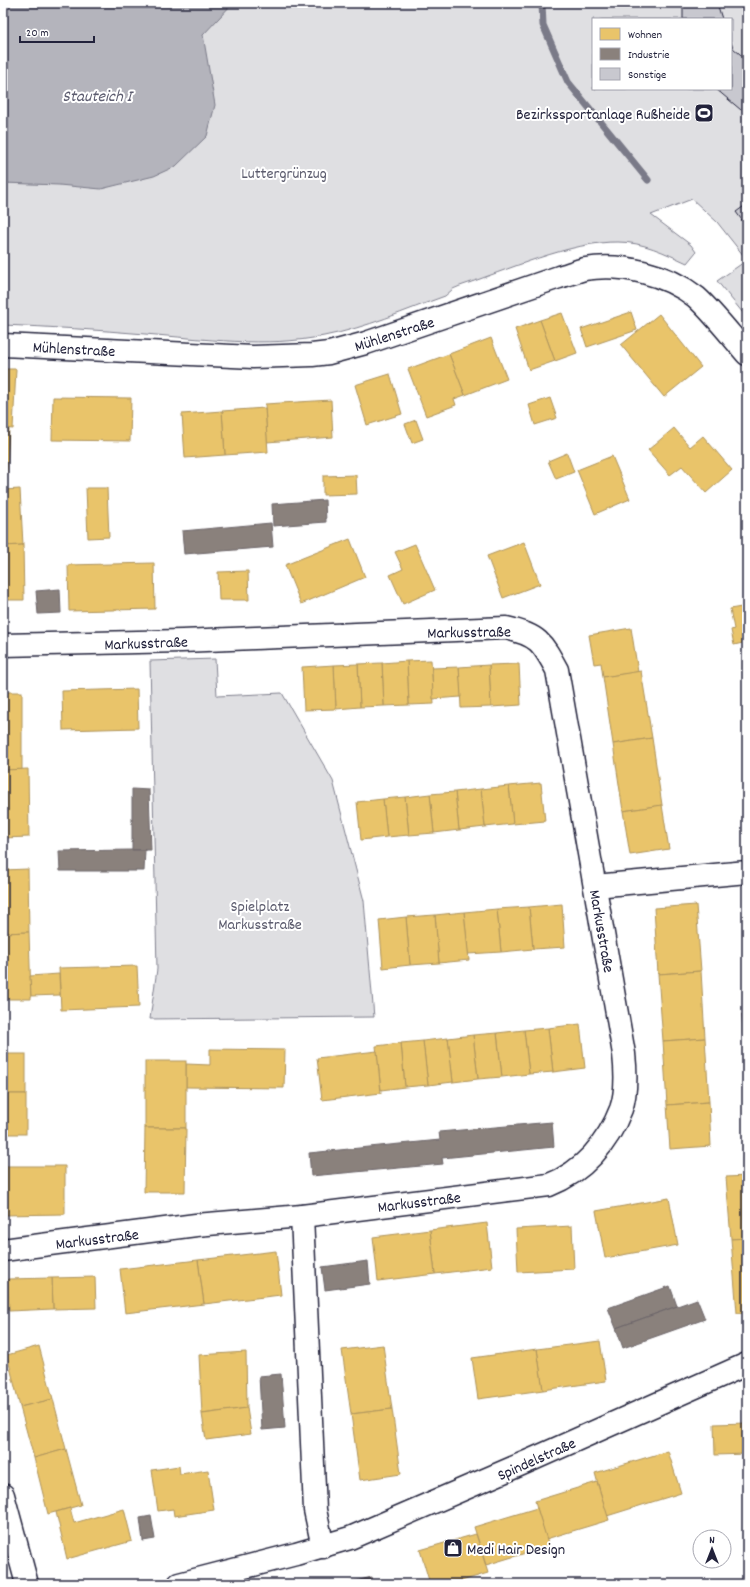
<svg xmlns="http://www.w3.org/2000/svg" width="750" height="1587" font-family="Dekko,sans-serif">
<rect width="100%" height="100%" fill="#fff"/>
<filter id="ink" filterUnits="userSpaceOnUse"><feTurbulence type="fractalNoise" baseFrequency=".025" numOctaves="2"/><feDisplacementMap in="SourceGraphic" scale="8" xChannelSelector="R" yChannelSelector="G"/><feConvolveMatrix kernelMatrix="1 2 1 2 8 2 1 2 1" color-interpolation-filters="sRGB"/></filter>
<g filter="url(#ink)">
<g fill="#dfdfe2" stroke="#80808e" fill-rule="evenodd">
<path d="M3,3H747V318L717,281L747,260L717,222L692,199L651,215L691,245L696,252L687,263C665,253 643,242 618,242C572,241 505,271 460,286L453,289L445,296C406,310 366,328 324,336C266,348 204,339 145,334C98,330 51,327 3,325ZM593,19H731V89H593Z"/>
<polygon points="215,659 217,696 282,693 333,781 364,901 374,1017 150,1019 157,969 150,661"/>
</g>
<polygon fill="#b4b4bc" stroke="#7a7a88" points="3,3 233,3 203,35 215,105 207,136 176,166 154,176 101,189 59,185 3,183"/>
<g fill="#e9c46a" stroke="#ad935c">
<polygon points="631,312 637,330 587,347 581,329"/>
<polygon points="562,313 577,353 555,361 540,320"/>
<polygon points="659,314 701,367 664,397 621,345"/>
<polygon points="540,320 555,361 529,370 515,329"/>
<polygon points="491,338 507,379 465,395 449,354"/>
<polygon points="449,354 465,395 454,399 456,405 426,416 408,369"/>
<polygon points="3,369 16,369 13,429 3,428"/>
<polygon points="390,374 402,414 367,425 355,385"/>
<polygon points="53,397 131,398 130,441 52,440"/>
<polygon points="550,398 557,418 535,425 529,405"/>
<polygon points="331,400 333,437 267,442 265,404"/>
<polygon points="265,408 268,452 225,455 222,411"/>
<polygon points="222,411 225,455 185,458 182,414"/>
<polygon points="416,420 423,439 412,443 405,424"/>
<polygon points="3,428 9,428 6,489 3,490"/>
<polygon points="674,428 690,447 703,436 732,470 706,493 682,466 670,475 648,450"/>
<polygon points="567,453 574,472 556,479 548,461"/>
<polygon points="612,456 630,499 595,514 577,470"/>
<polygon points="356,475 357,494 323,495 323,476"/>
<polygon points="86,488 107,488 109,537 88,538"/>
<polygon points="20,489 23,545 3,546 3,490"/>
<polygon points="350,539 365,577 301,604 285,565"/>
<polygon points="524,542 540,584 503,598 487,556"/>
<polygon points="415,544 435,590 403,604 390,575 403,569 395,552"/>
<polygon points="23,545 24,600 3,600 3,546"/>
<polygon points="154,563 155,609 69,611 68,565"/>
<polygon points="248,571 249,600 219,600 218,572"/>
<polygon points="747,606 747,642 734,645 731,630 734,629 730,609"/>
<polygon points="631,628 638,672 603,677 601,663 594,664 589,635"/>
<polygon points="431,660 434,704 409,705 407,661"/>
<polygon points="407,661 409,705 384,706 382,663"/>
<polygon points="382,663 384,706 360,707 358,664"/>
<polygon points="358,664 360,707 336,709 334,665"/>
<polygon points="519,664 521,705 491,707 489,665"/>
<polygon points="334,665 336,709 304,710 302,667"/>
<polygon points="489,665 491,707 461,708 459,667"/>
<polygon points="459,667 461,697 433,699 432,668"/>
<polygon points="641,671 652,738 613,744 603,677"/>
<polygon points="137,689 138,728 63,730 62,691"/>
<rect x="3" y="692" width="19" height="78"/>
<polygon points="652,738 662,805 623,811 613,744"/>
<polygon points="28,769 29,837 3,838 3,770"/>
<polygon points="541,783 545,821 513,824 509,786"/>
<polygon points="509,786 513,824 485,827 481,789"/>
<polygon points="481,789 485,827 459,830 455,792"/>
<polygon points="455,792 459,830 434,833 430,794"/>
<polygon points="430,794 434,833 409,835 405,797"/>
<polygon points="405,797 409,835 387,837 383,799"/>
<polygon points="383,799 387,837 361,840 357,802"/>
<polygon points="662,805 669,849 630,855 623,811"/>
<polygon points="28,869 29,932 3,933 3,870"/>
<polygon points="562,904 565,947 533,949 529,907"/>
<polygon points="696,905 701,971 658,974 654,908"/>
<polygon points="529,907 533,949 501,952 497,909"/>
<polygon points="497,909 501,952 468,954 464,912"/>
<polygon points="464,912 469,960 439,963 435,915"/>
<polygon points="435,915 439,963 410,965 406,917"/>
<polygon points="406,917 410,965 383,968 379,920"/>
<polygon points="29,932 31,999 3,999 3,933"/>
<polygon points="137,966 139,1007 61,1010 59,968"/>
<polygon points="701,971 705,1038 663,1041 658,974"/>
<polygon points="59,974 60,995 31,996 30,976"/>
<polygon points="580,1024 585,1068 553,1072 548,1028"/>
<polygon points="548,1028 553,1072 529,1074 524,1030"/>
<polygon points="524,1030 529,1074 502,1077 497,1033"/>
<polygon points="497,1033 502,1077 478,1079 473,1035"/>
<polygon points="473,1035 478,1079 453,1082 448,1038"/>
<polygon points="448,1038 453,1082 428,1085 423,1041"/>
<polygon points="705,1038 709,1102 667,1105 663,1041"/>
<polygon points="423,1041 428,1085 405,1087 401,1043"/>
<polygon points="401,1043 405,1087 381,1090 376,1046"/>
<polygon points="210,1049 285,1050 284,1088 186,1087 186,1064 210,1065"/>
<polygon points="377,1051 381,1093 322,1100 317,1058"/>
<rect x="3" y="1054" width="23" height="40"/>
<rect x="145" y="1061" width="41" height="67"/>
<rect x="3" y="1094" width="23" height="40"/>
<polygon points="709,1102 711,1146 670,1149 667,1105"/>
<polygon points="145,1128 186,1128 185,1192 144,1192"/>
<polygon points="3,1166 65,1166 65,1214 3,1215"/>
<polygon points="747,1176 747,1238 731,1239 726,1177"/>
<polygon points="669,1198 678,1245 605,1258 596,1211"/>
<polygon points="487,1223 492,1267 435,1274 430,1230"/>
<polygon points="572,1226 574,1269 518,1272 516,1229"/>
<polygon points="430,1230 435,1274 378,1281 373,1237"/>
<polygon points="747,1238 747,1312 737,1313 731,1239"/>
<polygon points="276,1251 281,1295 204,1304 198,1260"/>
<polygon points="198,1260 204,1304 125,1313 120,1269"/>
<polygon points="95,1277 96,1308 53,1309 52,1278"/>
<polygon points="52,1278 53,1309 9,1311 8,1279"/>
<polygon points="600,1341 606,1381 543,1390 537,1349"/>
<polygon points="383,1345 392,1409 351,1414 342,1350"/>
<polygon points="39,1346 53,1399 20,1407 7,1355"/>
<polygon points="537,1349 543,1390 478,1399 472,1358"/>
<polygon points="246,1352 247,1408 202,1414 199,1355"/>
<polygon points="53,1399 66,1449 34,1458 20,1407"/>
<polygon points="247,1408 251,1434 206,1440 202,1414"/>
<polygon points="392,1409 401,1474 360,1480 351,1414"/>
<polygon points="747,1423 747,1454 715,1455 714,1424"/>
<polygon points="66,1449 81,1505 48,1514 34,1458"/>
<polygon points="668,1451 681,1493 607,1516 595,1473"/>
<polygon points="179,1466 180,1474 208,1470 214,1510 174,1516 173,1509 158,1511 152,1470"/>
<polygon points="597,1482 609,1520 546,1539 535,1501"/>
<polygon points="70,1508 74,1523 124,1509 132,1541 67,1559 56,1512"/>
<polygon points="537,1508 549,1546 486,1565 474,1527"/>
<polygon points="476,1534 488,1573 451,1584 430,1584 420,1550"/>
</g>
<g fill="#8a817c" stroke="#6b6468">
<polygon points="325,500 326,522 273,526 272,504"/>
<polygon points="271,523 273,547 184,554 182,531"/>
<polygon points="60,589 61,613 38,614 36,591"/>
<polygon points="132,789 149,790 151,850 132,850"/>
<polygon points="132,850 145,850 144,871 60,871 59,851"/>
<polygon points="742,1014 747,1014 747,1035 743,1035"/>
<polygon points="552,1122 554,1147 442,1158 443,1164 311,1176 309,1153 440,1140 439,1132"/>
<polygon points="368,1261 370,1284 325,1290 322,1267"/>
<polygon points="670,1286 677,1306 616,1328 608,1308"/>
<polygon points="697,1299 705,1319 623,1348 616,1328"/>
<polygon points="281,1374 285,1428 262,1430 259,1376"/>
<polygon points="151,1516 155,1539 143,1541 140,1518"/>
<polygon points="372,1577 374,1584 343,1584"/>
</g>
<g fill="none" stroke-linecap="round" stroke-linejoin="round">
<polyline stroke="#7a7a88" stroke-width="7" points="542,3 543,25 568,82 648,180"/>
</g>
<g fill="#c8c8cf" stroke="#22223b">
<polygon points="683,3 717,3 722,19 683,19"/>
<polygon points="731,42 733,48 747,60 747,115 716,89 731,89"/>
<polygon points="747,204 747,227 736,212"/>
</g>
<g fill="none" stroke-linecap="round" stroke-linejoin="round">
<g stroke="#22223b" stroke-width="25">
<g id="minor">
<path d="M3,345L253,357L312,355L329,353L366,343L559,277C567,275 576,271 585,269C622,263 667,274 696,297C712,311 733,338 747,354"/>
<path d="M3,645L182,641L506,628C538,635 542,642 557,670L624,1054C626,1072 627,1092 621,1109C608,1143 583,1172 549,1185L302,1216L196,1225L3,1250"/>
<polyline points="595,886 747,872"/>
<polyline points="302,1216 315,1510 323,1547"/>
<polyline points="3,1495 27,1584"/>
<polyline points="179,1584 296,1554 350,1538 531,1460 747,1364"/>
</g>
</g>
<use href="#minor" stroke="#fff" stroke-width="22"/>
</g>
</g>
<defs>
<g id="stadium-square" transform="scale(1)"><rect x="-9" y="-9" width="18" height="18" rx="4" fill="#22223b" stroke="#fff"/><path d="M0-5a6.5 5 0 1 0 0 10a6.5 5 0 1 0 0-10ZM-3.5-1.8h7v3.6h-7Z" fill="#fff"/></g>
<g id="shop-square" transform="scale(1)"><rect x="-9" y="-9" width="18" height="18" rx="4" fill="#22223b" stroke="#fff"/><path d="M-5-2.5h2.3a2.7 3.5 0 0 1 5.4 0H5L5.5 6h-11ZM-1.5-2.5h3a1.5 2.3 0 0 0-3 0Z" fill="#fff"/></g>
</defs>
<g fill-rule="evenodd">
<use href="#stadium-square" x="704" y="113"/>
<use href="#shop-square" x="453" y="1548"/>
</g>
<g text-anchor="middle" stroke-width="4" stroke-linejoin="round" paint-order="stroke">
<g font-size="16" fill="#22223b" stroke="#fff" text-anchor="end">
<text x="690" y="119">Bezirkssportanlage Rußheide</text>
<text x="467" y="1554" text-anchor="start">Medi Hair Design</text>
</g>
<g font-size="16" fill="#5b5b6d" stroke="#fff">
<text x="284" y="178">Luttergrünzug</text>
<text x="260" y="911">Spielplatz<tspan x="260" dy="18">Markusstraße</tspan></text>
</g>
<g font-size="16" fill="#22223b" stroke="#fff">
<text transform="translate(394 333) rotate(-18)" y="6">Mühlenstraße</text>
<text transform="translate(74 348) rotate(3)" y="6">Mühlenstraße</text>
<text transform="translate(469 631) rotate(-1)" y="6">Markusstraße</text>
<text transform="translate(146 642) rotate(-2)" y="6">Markusstraße</text>
<text transform="translate(603 931) rotate(80)" y="6">Markusstraße</text>
<text transform="translate(419 1201) rotate(-7)" y="6">Markusstraße</text>
<text transform="translate(97 1238) rotate(-7)" y="6">Markusstraße</text>
<text transform="translate(536 1458) rotate(-24)" y="6">Spindelstraße</text>
</g>
<g font-size="17" font-style="italic" fill="#5c5c6f" stroke="#fff">
<text x="97" y="101">Stauteich I</text>
</g>
</g>
<rect width="750" height="1587" fill="none" stroke="#fff" stroke-width="16"/>
<rect x="8" y="8" width="734" height="1571" fill="none" stroke="#22223b" stroke-width="1.5" filter="url(#ink)"/>
<rect x="592" y="18" width="140" height="72" fill="#ffffff" stroke="#a7a7b1"/>
<rect x="600" y="28" width="20" height="12" fill="#e9c46a" stroke="#a7a7b1"/>
<text x="628" y="38" font-size="12" fill="#22223b">Wohnen</text>
<rect x="600" y="48" width="20" height="12" fill="#8a817c" stroke="#a7a7b1"/>
<text x="628" y="58" font-size="12" fill="#22223b">Industrie</text>
<rect x="600" y="68" width="20" height="12" fill="#c8c8cf" stroke="#a7a7b1"/>
<text x="628" y="78" font-size="12" fill="#22223b">Sonstige</text>
<g transform="translate(712 1549)"><circle r="19" fill="#ffffff" stroke="#a7a7b1"/>
<path d="M0-3L7 15L0 10L-7 15Z" fill="#22223b"/>
<text y="-6" font-size="11" font-weight="bold" text-anchor="middle" fill="#22223b">N</text>
</g>
<path d="M20 36v6h74v-6" fill="none" stroke="#22223b" stroke-width="2"/>
<text x="26" y="36" font-size="12" fill="#22223b" stroke="#ffffff" stroke-width="3" paint-order="stroke">20 m</text>
</svg>
